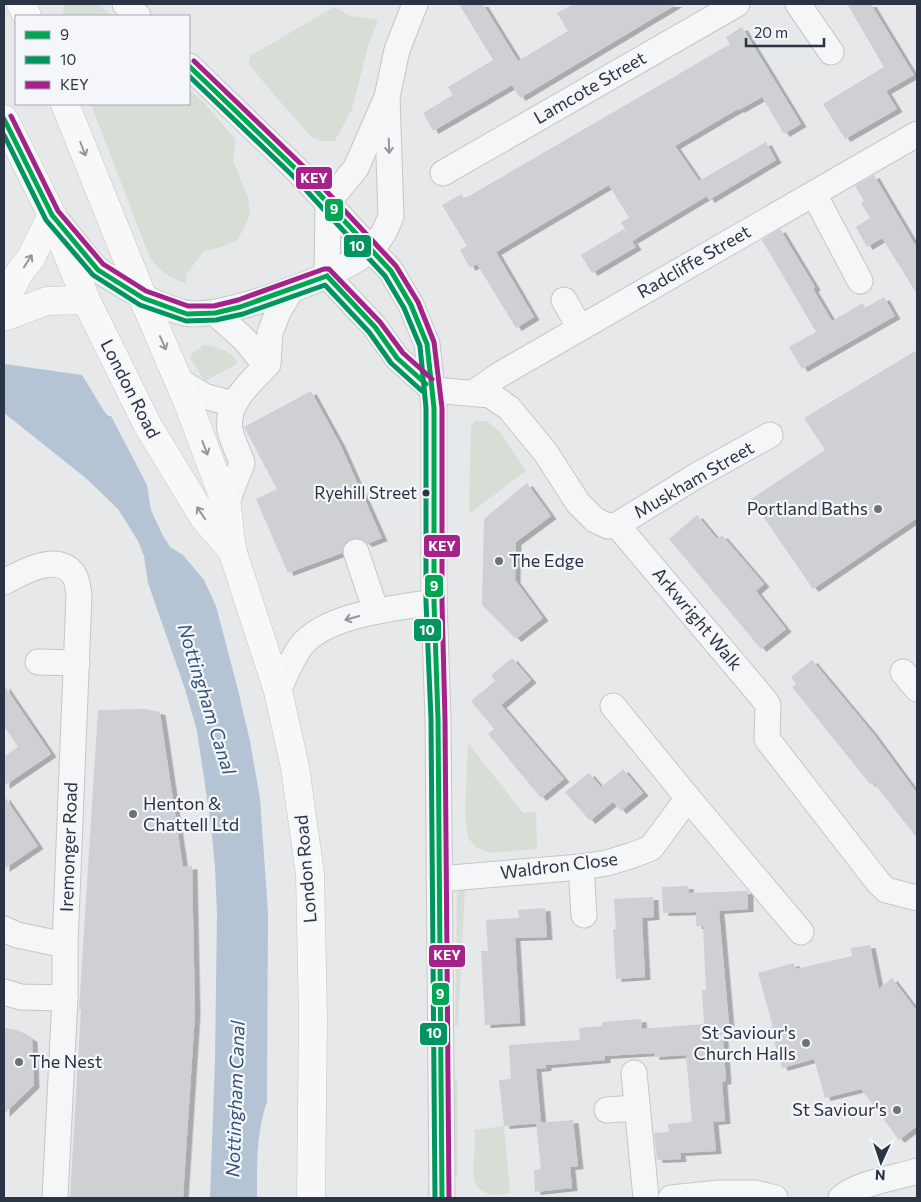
<svg xmlns="http://www.w3.org/2000/svg" width="921" height="1202" font-family="Commissioner,sans-serif">
<defs>
<filter id="shadow"><feDropShadow dx="5.5" dy="3" stdDeviation="0" flood-color="#0004"/></filter>
</defs>
<rect width="100%" height="100%" fill="#e6e8ea"/>
<g fill="#d6ded6">
<polygon points="70,4 98,4 111,16 63,16 64,5"/>
<polygon points="334,7 350,16 378,20 369,43 352,109 335,141 320,141 311,137 248,64 250,56"/>
<path d="M189,89L206,105L236,140L233,160L248,198L250,214L243,230L237,240L227,245L203,252L186,275V283C170,279 161,271 150,258L91,104H189Z"/>
<path d="M204,345C218,347 230,350 238,363L205,381L190,358L193,353Z"/>
<polygon points="475,421 487,421 500,432 526,471 469,514 471,427"/>
<polygon points="468,743 523,813 536,811 537,849 491,853 477,848 468,838 465,813"/>
<polygon points="465,889 458,1026 455,1025 457,892"/>
<polygon points="446,1063 457,1082 457,1177 445,1160"/>
<path d="M504,1126L510,1193C504,1193 496,1196 490,1194C461,1187 480,1150 474,1130Z"/>
</g>
<path fill="#b4c4d5" d="M4,364L82,375L104,411L108,416H111L147,485L151,510L162,534L170,547L183,555L204,580L216,606L237,686L250,741L260,799L268,912L267,1102C256,1133 257,1165 257,1198H210L215,1060L217,914L215,867L211,825L197,731L185,689L148,583L144,556L138,541L118,509L87,479L4,413Z"/>
<g fill="#ced0d3" filter="url(#shadow)">
<polygon points="459,4 483,4 518,61 568,31 557,13 573,4 677,4 520,98 512,85 433,131 423,113 453,95 448,87 493,60"/>
<polygon points="847,4 871,4 914,75 886,91 897,109 845,139 823,104 884,67"/>
<polygon points="742,27 801,124 784,134 762,97 739,110 738,109 675,146 699,181 766,142 776,160 709,200 707,196 632,241 621,222 629,218 609,185 496,252 534,317 516,328 477,264 470,268 460,250 467,246 442,205 461,194 464,199 672,78 730,44 726,37"/>
<polygon points="874,175 917,248 917,294 882,238 867,247 856,227 870,218 861,203 864,201 855,186"/>
<polygon points="624,229 636,247 592,273 581,255"/>
<polygon points="780,229 815,287 813,289 832,321 863,303 865,308 884,297 895,316 802,369 789,347 816,332 762,240"/>
<polygon points="917,350 917,518 813,589 751,499 825,450 804,418"/>
<polygon points="311,391 340,444 382,538 367,544 359,538 351,539 345,543 342,553 288,573 256,499 277,489 244,427"/>
<polygon points="527,483 551,516 516,542 515,580 543,618 516,639 482,605 484,519"/>
<polygon points="697,515 717,539 722,535 764,584 756,591 786,629 761,649 669,539"/>
<polygon points="512,658 531,680 501,705 564,779 541,798 488,734 494,729 471,701 495,681 491,675"/>
<polygon points="812,660 872,732 917,793 917,838 873,782 870,784 792,687 796,684 791,677"/>
<polygon points="4,685 51,754 4,786 4,757 18,747 4,726"/>
<polygon points="145,709 160,712 183,867 192,866 195,1013 183,1198 70,1198 81,1010 79,1010 98,710"/>
<polygon points="623,769 643,793 621,811 613,802 590,821 565,792 589,773 601,787"/>
<polygon points="4,796 38,846 4,869"/>
<polygon points="688,886 689,893 748,891 748,909 719,911 729,1024 722,1025 726,1081 722,1082 725,1121 713,1122 716,1151 680,1153 681,1159 657,1160 654,1133 669,1132 668,1124 692,1122 686,1055 654,1057 654,1053 605,1056 605,1060 546,1065 546,1068 536,1069 541,1123 504,1126 499,1080 511,1079 509,1045 580,1040 579,1028 602,1026 602,1022 641,1019 642,1029 704,1024 702,990 706,990 703,926 696,926 696,912 663,913 662,887"/>
<polygon points="653,897 654,917 642,918 645,977 616,979 613,929 616,929 614,899"/>
<polygon points="545,908 547,937 515,938 520,1023 485,1025 481,951 488,951 486,920 519,918 518,910"/>
<polygon points="870,945 879,989 892,978 917,1011 917,1126 899,1140 861,1089 825,1098 814,1059 782,1068 770,1027 773,1027 758,973 794,963 796,969 852,956 851,948"/>
<polygon points="4,1028 18,1030 32,1039 34,1085 4,1114"/>
<polygon points="573,1120 578,1166 570,1167 572,1188 535,1192 534,1170 541,1169 536,1123"/>
</g>
<g fill="none" stroke-linecap="round" stroke-linejoin="round">
<g stroke="#c4c6c8" stroke-width="27">
<g id="minor">
<polyline points="125,4 138,16"/>
<polyline points="415,4 397,50 387,97 356,168 328,202 327,276 375,327 397,358 433,390"/>
<polyline points="798,4 831,52"/>
<polyline points="189,66 298,171 391,271 411,305 427,344 434,408 434,602 438,719 442,1198"/>
<polyline points="443,173 737,4"/>
<polyline points="814,194 860,281"/>
<path d="M58,222C71,237 83,255 97,269C103,274 110,277 116,281C138,295 160,307 185,313C220,321 347,274 372,248C382,238 386,229 391,216L387,97"/>
<polyline points="564,300 580,328"/>
<polyline points="215,313 245,340 261,360 268,364"/>
<polyline points="178,380 204,396 233,404"/>
<polyline points="433,390 490,395 509,408 546,453 578,503 595,520 608,526 617,525 696,476 770,435"/>
<polyline points="473,393 499,375 917,134"/>
<path d="M227,507C229,491 237,478 242,463C239,453 232,441 230,430C225,403 252,381 268,364L270,333L278,312L292,289"/>
<polyline points="617,525 763,698 768,705 767,739 878,882 886,890 917,898"/>
<polyline points="356,552 376,611"/>
<path d="M4,582C22,572 61,550 75,577C78,583 78,590 79,596L65,945V998L55,1198"/>
<polyline points="38,662 77,663"/>
<polyline points="903,672 917,689"/>
<path d="M278,691C285,676 291,660 301,646C326,614 396,608 434,602"/>
<polyline points="613,706 688,798 801,932"/>
<polyline points="581,867 584,915"/>
<polyline points="439,879 581,867 607,863 633,855 651,848 688,798"/>
<polyline points="4,929 17,935 65,945"/>
<polyline points="4,992 21,997 65,998"/>
<polyline points="634,1073 646,1198"/>
<polyline points="607,1110 637,1108"/>
<polyline points="671,1198 719,1193 755,1193 775,1198"/>
<path d="M841,1198C858,1183 895,1178 917,1171"/>
</g>
</g>
<g stroke="#c2c5c8" stroke-width="29">
<g id="major">
<polyline points="21,4 27,16"/>
<polyline points="65,104 143,298 188,403 227,507 232,550 278,691 295,767 310,874 313,1017 311,1198"/>
<polyline points="4,119 52,215 86,300 148,426 204,518 232,550"/>
<polyline points="4,303 19,273 31,258 52,215"/>
<polyline points="4,317 47,301 86,300"/>
</g>
</g>
<use href="#minor" stroke="#f5f6f7" stroke-width="25"/>
<use href="#major" stroke="#f8f8f8" stroke-width="28"/>
<g stroke="#f4f6f9" stroke-width="9">
<g id="bus-1">
<polyline points="189,66 298,171 391,271 411,305 427,344 434,408 434,602 438,719 442,1198"/>
<polyline points="4,119 52,215 98,270 143,298 187,314 215,313 240,307 327,276"/>
<polyline points="327,276 375,327 397,358 426,384"/>
</g>
</g>
<g stroke="#f4f6f9" stroke-width="9">
<g id="bus-2">
<polyline points="189,76 293,176 385,276 404,308 420,346 426,408 426,602 431,719 435,1198"/>
<polyline points="4,135 46,220 93,275 140,305 186,321 216,320 243,314 325,285 369,332 391,363 422,391"/>
</g>
</g>
<g stroke="#f4f6f9" stroke-width="9">
<g id="bus-3">
<polyline points="194,61 303,166 396,266 418,302 434,342 442,408 442,602 445,719 449,1198"/>
<polyline points="11,116 58,211 103,264 146,291 188,306 214,306 238,300 324,269 329,269 380,322 403,353 432,379"/>
</g>
</g>
<use href="#bus-1" stroke="#00a651" stroke-width="5"/>
<use href="#bus-2" stroke="#00945e" stroke-width="5"/>
<use href="#bus-3" stroke="#a52289" stroke-width="5"/>
</g>
<defs><path id="oneway-shaft" d="M-6 0H5M1.5-3L5.5 0L1.5 3" fill="none" stroke-width="1.6" stroke-linecap="round" stroke-linejoin="round" transform="scale(1.25)"/></defs>
<g stroke="#90959e">
<use href="#oneway-shaft" transform="translate(389 146) rotate(88)"/>
<use href="#oneway-shaft" transform="translate(352 618) rotate(164)"/>
</g>
<g stroke="#92969e">
<use href="#oneway-shaft" transform="translate(83 149) rotate(69)"/>
<use href="#oneway-shaft" transform="translate(28 261) rotate(-57)"/>
<use href="#oneway-shaft" transform="translate(163 343) rotate(66)"/>
<use href="#oneway-shaft" transform="translate(205 448) rotate(69)"/>
<use href="#oneway-shaft" transform="translate(201 513) rotate(-124)"/>
</g>
<circle fill="#2b3445" stroke="#f4f6f9" stroke-width="2" cx="426" cy="493" r="4.5"/>
<g fill="#6c737f" stroke="#f4f6f9" stroke-width="2">
<circle cx="878" cy="509" r="5"/>
<circle cx="499" cy="561" r="5"/>
<circle cx="133" cy="814" r="5"/>
<circle cx="806" cy="1043" r="5"/>
<circle cx="19" cy="1062" r="5"/>
<circle cx="897" cy="1110" r="5"/>
</g>
<g text-anchor="middle" stroke-width="4.5" stroke-linejoin="round" paint-order="stroke">
<g font-size="17" fill="#2b3445" stroke="#f4f6f9" text-anchor="end">
<text x="417" y="499">Ryehill Street</text>
</g>
<g font-size="18" fill="#2b3445" stroke="#f4f6f9">
<text transform="translate(590 88) rotate(-30)" y="6">Lamcote Street</text>
<text transform="translate(694 262) rotate(-30)" y="6">Radcliffe Street</text>
<text transform="translate(130 389) rotate(63)" y="6">London Road</text>
<text transform="translate(694 480) rotate(-30)" y="6">Muskham Street</text>
<text transform="translate(697 619) rotate(50)" y="6">Arkwright Walk</text>
<text transform="translate(69 847) rotate(-88)" y="6">Iremonger Road</text>
<text transform="translate(559 866) rotate(-7)" y="6">Waldron Close</text>
<text transform="translate(306 869) rotate(-95)" y="6">London Road</text>
</g>
<g font-size="18" fill="#2b3445" stroke="#f4f6f9" text-anchor="end">
<text x="868" y="515">Portland Baths</text>
<text x="509" y="567" text-anchor="start">The Edge</text>
<text x="143" y="810" text-anchor="start">Henton &amp;<tspan x="143" dy="21">Chattell Ltd</tspan></text>
<text x="796" y="1039">St Saviour's<tspan x="796" dy="21">Church Halls</tspan></text>
<text x="29" y="1068" text-anchor="start">The Nest</text>
<text x="887" y="1116">St Saviour's</text>
</g>
<g font-size="19" font-style="italic" fill="#34527a" stroke="#f4f6f9">
<text transform="translate(207 699) rotate(73)" y="7">Nottingham Canal</text>
<text transform="translate(235 1099) rotate(-88)" y="7">Nottingham Canal</text>
</g>
</g>
<g stroke="#f4f6f9" stroke-width="2">
<rect x="295" y="166" width="38" height="24" rx="5" fill="#a52289"/>
<rect x="324" y="198" width="20" height="24" rx="5" fill="#00a651"/>
<rect x="343" y="234" width="29" height="24" rx="5" fill="#00945e"/>
<rect x="423" y="534" width="38" height="24" rx="5" fill="#a52289"/>
<rect x="424" y="574" width="20" height="24" rx="5" fill="#00a651"/>
<rect x="413" y="618" width="29" height="24" rx="5" fill="#00945e"/>
<rect x="428" y="944" width="38" height="24" rx="5" fill="#a52289"/>
<rect x="431" y="982" width="19" height="24" rx="5" fill="#00a651"/>
<rect x="419" y="1022" width="29" height="24" rx="5" fill="#00945e"/>
</g>
<g font-size="14" text-anchor="middle" font-weight="bold" fill="#fff">
<text x="314" y="183">KEY</text>
<text x="334" y="214">9</text>
<text x="357" y="251">10</text>
<text x="442" y="551">KEY</text>
<text x="434" y="591">9</text>
<text x="427" y="635">10</text>
<text x="447" y="960">KEY</text>
<text x="440" y="999">9</text>
<text x="434" y="1038">10</text>
</g>
<rect width="921" height="1202" fill="none" stroke="#2b3445" stroke-width="10"/>
<rect x="15" y="15" width="175" height="90" fill="#f4f6f9" stroke="#a4a8b1"/>
<rect x="25" y="31" width="25" height="8" fill="#00a651" stroke="#a4a8b1"/>
<text x="60" y="40" font-size="15" fill="#2b3445">9</text>
<rect x="25" y="56" width="25" height="8" fill="#00945e" stroke="#a4a8b1"/>
<text x="60" y="65" font-size="15" fill="#2b3445">10</text>
<rect x="25" y="81" width="25" height="8" fill="#a52289" stroke="#a4a8b1"/>
<text x="60" y="90" font-size="15" fill="#2b3445">KEY</text>
<g transform="translate(881 1162) rotate(183)" stroke="#f4f6f9" stroke-width="4" paint-order="stroke">
<path d="M0-4L9 19L0 12L-9 19Z" fill="#2b3445"/>
<text y="-8" font-size="14" font-weight="bold" text-anchor="middle" fill="#2b3445">N</text>
</g>
<path d="M746 38v8h78v-8" fill="none" stroke="#2b3445" stroke-width="2.5"/>
<text x="754" y="38" font-size="15" fill="#2b3445" stroke="#f4f6f9" stroke-width="4" paint-order="stroke">20 m</text>
</svg>
